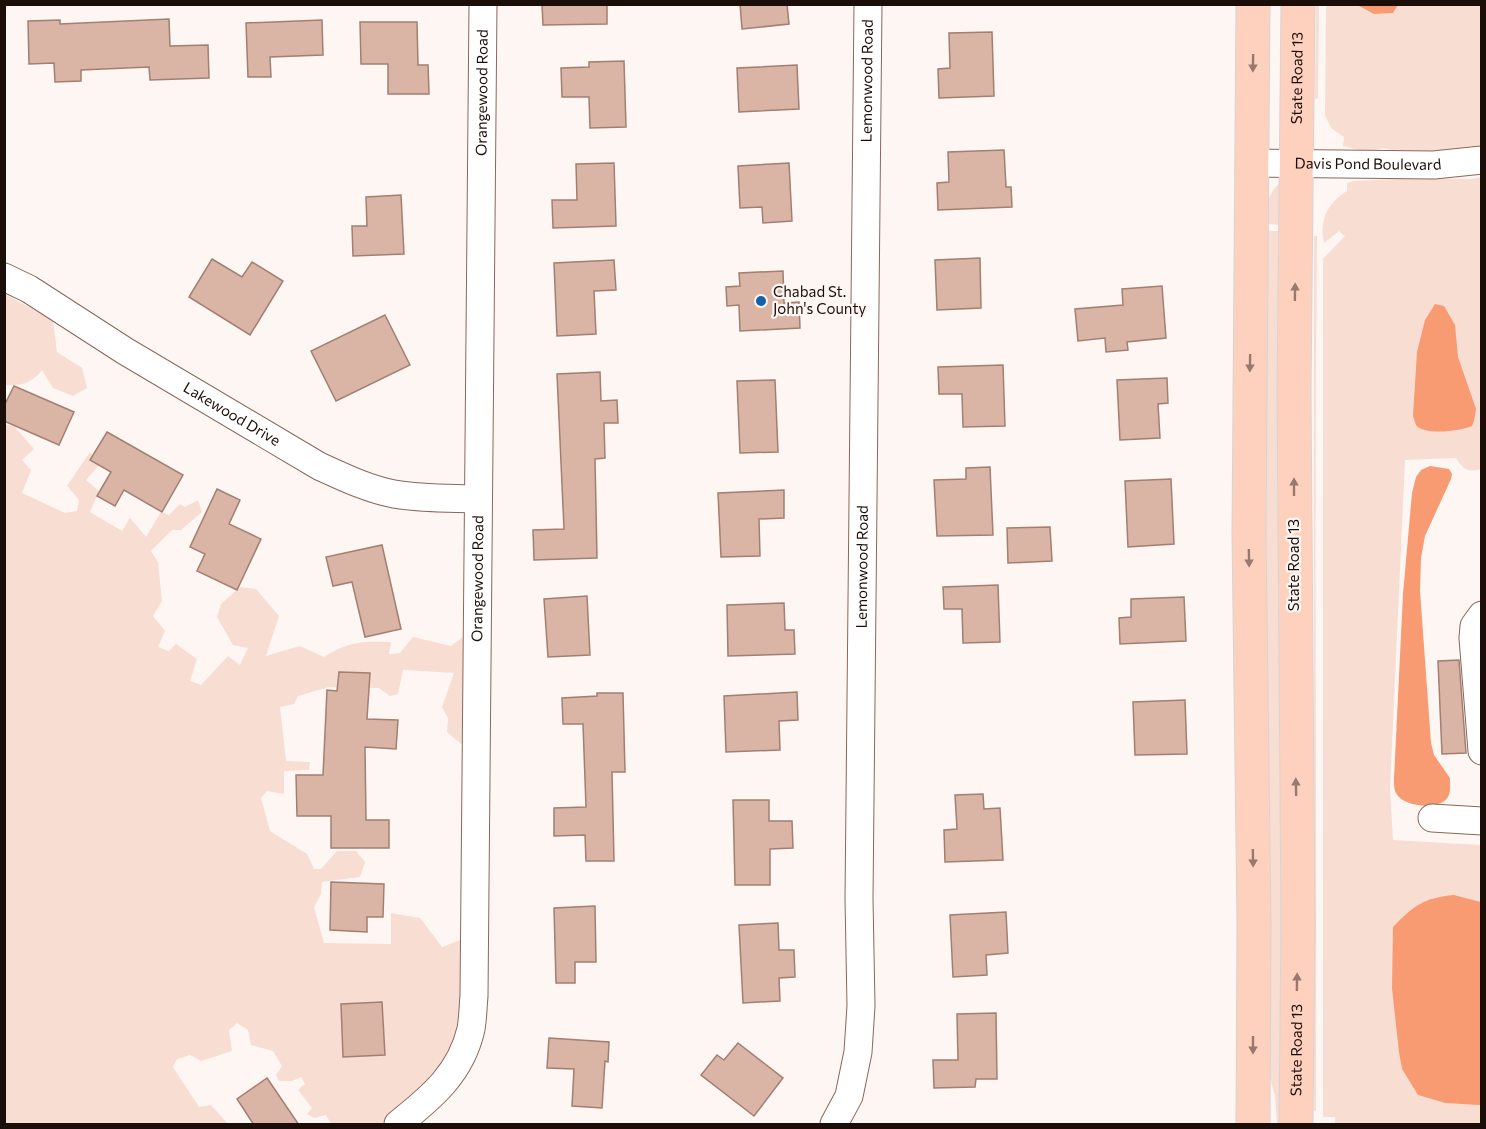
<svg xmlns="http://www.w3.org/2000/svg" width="1486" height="1129" font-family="Commissioner,sans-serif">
<rect width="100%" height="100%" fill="#fef6f3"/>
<g fill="#f8ddd2">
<polygon points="1319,5 1318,98 1315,99 1316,5"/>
<polygon points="1326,5 1357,5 1374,14 1393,13 1398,5 1481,5 1481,147 1433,152 1399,152 1383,148 1368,152 1343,146 1344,137 1331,128 1325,115"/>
<path d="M1481,177V469C1468,473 1463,469 1456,458L1405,460L1390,788L1393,840L1481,845V902L1454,895L1392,989L1402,1069L1418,1095L1445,1103L1481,1105V1124H1335V1117H1323V259L1345,236L1339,231L1324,243C1319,221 1327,203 1347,191V183L1354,181L1413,178L1470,179Z"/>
<path d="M1280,183L1282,225L1264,224C1265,209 1268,192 1280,183Z"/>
<polygon points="1264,231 1282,231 1282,1124 1277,1124 1275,1096 1266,1064"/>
<path d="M1314,236H1317C1314,528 1317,819 1316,1111H1314Z"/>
<path d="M4,294L53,320L57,352L82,368L87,388L73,396L53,388L42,370C32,383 21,386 5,385Z"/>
<path d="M5,425L14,426L34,449L22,460L31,470L22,493L65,513L77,511L79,500L67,486L90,452L99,465L86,480L99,491L90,512L122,531L130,518L146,537L161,512L169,515L180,504L185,507L198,500L202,512L181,530H172L151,551L158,562L162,601L153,616L165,631L158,647L169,651L176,644L197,659L190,681L201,685L228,656L240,665L248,648L233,645L217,617L221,604L240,587L256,589L279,616L266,656L300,646L324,657C349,641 362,641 391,642L389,654L400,653L413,637L451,646L463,637L464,741L461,744L447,732L448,718L442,707L454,673L403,670L398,694L390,696L379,688L329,687L298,696L294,704L280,707L286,761L310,762L309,770L284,771V794L267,791L261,798L270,831L307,854L314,869H321L337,851H356L365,862L360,877L322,882L321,894L314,907L324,943L391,944V913L420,918L442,947L463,939C461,985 466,1039 433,1077C418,1094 398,1109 381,1124H331L326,1115L314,1118L307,1114L312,1108L298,1090L305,1084L301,1077L292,1081H279L276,1075L282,1066L273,1051L251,1045L248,1030L237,1023L229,1030L232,1051L201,1061L190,1055L177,1059L173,1067L199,1107L211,1105L228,1124H5Z"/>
</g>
<g fill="#f89a72">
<polygon points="1357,5 1357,4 1398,5 1393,13 1374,14"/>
<path d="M1435,304L1444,306L1455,325L1458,357L1476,409L1474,421L1472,426C1461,431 1424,436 1416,425C1415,422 1414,419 1413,416L1417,352L1425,320Z"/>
<path d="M1430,466L1449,469L1452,474L1451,479L1425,536L1421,558L1420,591L1431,743L1434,755L1450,778C1450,785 1451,791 1448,797C1440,811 1402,807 1396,793C1394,790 1394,783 1394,779L1403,594L1412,493L1416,477L1421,470Z"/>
<path d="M1454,895L1481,902L1482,1105H1478L1445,1103L1418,1095L1402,1069L1399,1052L1392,989L1393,927C1414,905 1424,898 1454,895Z"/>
</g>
<g fill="#dab5a6" stroke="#a27f71" stroke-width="1.5">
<polygon points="542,4 607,4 607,24 543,25"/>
<polygon points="740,4 787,4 789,24 742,29"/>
<polygon points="169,19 170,46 208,45 209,78 150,80 149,67 81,70 81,81 55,82 54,63 29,64 28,21 60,20 60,24"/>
<polygon points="322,20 323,55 270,57 271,77 248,77 246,23"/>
<polygon points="360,22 417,22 418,65 428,65 429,94 388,94 388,64 361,64"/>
<polygon points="992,32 994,96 939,98 938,69 950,68 949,33"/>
<polygon points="624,61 626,127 590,128 589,97 562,97 561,68 589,67 589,62"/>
<polygon points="797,65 799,109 739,112 737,68"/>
<polygon points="1004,150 1006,187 1011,187 1012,207 938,210 937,183 949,182 948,152"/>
<polygon points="614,163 616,226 553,228 552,200 577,200 576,164"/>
<polygon points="789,163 792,221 763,223 762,207 740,208 738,166"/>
<polygon points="401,195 404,254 353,256 352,226 367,226 366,197"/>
<polygon points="980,258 981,308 937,310 935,260"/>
<polygon points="212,259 242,277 252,262 283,281 250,335 189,297"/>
<polygon points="614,260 616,290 594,291 596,334 557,336 554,263"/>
<polygon points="783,271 784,303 799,302 800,328 740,331 739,305 727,306 726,287 740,286 739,273"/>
<polygon points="1162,286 1166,338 1127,342 1128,350 1106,352 1105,338 1078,341 1075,309 1123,305 1122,289"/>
<polygon points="385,315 410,365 336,401 311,351"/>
<polygon points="1003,365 1005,426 963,427 962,394 939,394 938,367"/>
<polygon points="600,372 601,401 617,400 618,423 604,423 605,458 595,459 597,558 534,560 533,530 564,529 557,374"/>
<polygon points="1167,378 1168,403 1158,404 1160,438 1120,440 1117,380"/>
<polygon points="775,380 778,452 740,453 737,381"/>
<polygon points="14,386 74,412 59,445 4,421 4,406"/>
<polygon points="107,432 183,475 162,512 124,490 115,506 97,496 111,472 90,460"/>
<polygon points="990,467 993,535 937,536 934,480 966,479 966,468"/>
<polygon points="1171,479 1174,544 1128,547 1125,481"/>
<polygon points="217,489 240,500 229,524 261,539 237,590 197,571 205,554 190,547"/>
<polygon points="784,490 784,518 759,519 760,556 721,557 718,493"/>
<polygon points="1050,527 1052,561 1008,563 1007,528"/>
<polygon points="382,545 401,629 365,637 352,582 333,586 326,557"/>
<polygon points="998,585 1000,642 963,643 962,609 944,609 943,587"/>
<polygon points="587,596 590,655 548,657 544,599"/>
<polygon points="1184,597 1186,641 1120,644 1119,618 1131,617 1131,599"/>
<polygon points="784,603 785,630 794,630 795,654 728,656 727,605"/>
<polygon points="1459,660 1466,753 1442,754 1438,661"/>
<polygon points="339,672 370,673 367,719 398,720 396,749 365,747 366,820 389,820 389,848 331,848 331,816 297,816 296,775 323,775 327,690 337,691"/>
<polygon points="797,692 798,720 779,721 780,750 726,752 724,696"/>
<polygon points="597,693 623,693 625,772 612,772 614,861 586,861 585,835 554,836 554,808 586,807 583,724 563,724 562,698 597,696"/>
<polygon points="1185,700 1187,754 1135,755 1133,702"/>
<polygon points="983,794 984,809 1000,808 1003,860 945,862 944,830 957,829 955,795"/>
<polygon points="733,800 769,800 769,821 792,821 793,848 770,849 770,885 735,885"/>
<polygon points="331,882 384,884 383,917 367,917 367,932 330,930"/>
<polygon points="595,906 596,962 575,962 575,983 556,983 554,908"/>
<polygon points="1006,912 1008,953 986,955 987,975 953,977 950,915"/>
<polygon points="778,923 779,950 794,950 795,977 779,978 780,1001 743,1003 739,925"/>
<polygon points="382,1002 385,1055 343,1057 341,1004"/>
<polygon points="996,1013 997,1079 976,1079 975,1087 934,1088 933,1060 958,1060 957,1014"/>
<polygon points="549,1038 609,1042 608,1062 605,1061 602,1108 572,1106 574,1069 547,1068"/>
<polygon points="738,1043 783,1078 754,1116 701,1075 717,1055 724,1060"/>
<polygon points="267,1078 299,1125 254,1125 237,1099"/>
</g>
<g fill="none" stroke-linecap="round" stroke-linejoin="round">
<g stroke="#89685a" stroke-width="29">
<g id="minor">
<path id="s1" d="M1252,163L1434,165L1482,160"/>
<path id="s2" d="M4,277L29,289L125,351L319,466C343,477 368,489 394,494C422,499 449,498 478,499"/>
<polyline points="1482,615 1474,626 1473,638 1482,751"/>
<polyline points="1432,818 1482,821"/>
<path id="s3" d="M398,1124C432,1097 461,1073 471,1029C473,1018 473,1006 474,996L483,4"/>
<path id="s4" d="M834,1124L849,1096L858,1052L861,1006L859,899L868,4"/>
</g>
</g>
<g stroke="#d6d4d3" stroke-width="35">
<g id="major">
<polyline points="1253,1124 1254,923 1249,533 1253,4"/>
<path id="s5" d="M1296,1124L1298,925L1294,391L1298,4"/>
</g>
</g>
<use href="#minor" stroke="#fff" stroke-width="27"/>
<use href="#major" stroke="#fed1be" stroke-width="33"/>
</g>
<defs><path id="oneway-solid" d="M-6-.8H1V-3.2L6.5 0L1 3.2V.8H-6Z" transform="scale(1.5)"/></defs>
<g fill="#98796d">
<use href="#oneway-solid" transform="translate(1253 63) rotate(91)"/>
<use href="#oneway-solid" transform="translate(1295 292) rotate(-89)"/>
<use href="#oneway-solid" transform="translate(1250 363) rotate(91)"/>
<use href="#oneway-solid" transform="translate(1294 487) rotate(-90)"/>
<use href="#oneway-solid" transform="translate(1249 558) rotate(89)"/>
<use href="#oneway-solid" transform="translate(1296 787) rotate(-91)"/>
<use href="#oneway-solid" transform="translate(1253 858) rotate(89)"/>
<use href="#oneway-solid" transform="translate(1297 982) rotate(-89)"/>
<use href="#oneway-solid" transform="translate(1253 1045) rotate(90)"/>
</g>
<circle fill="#1161af" stroke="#fef6f3" stroke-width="2" cx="761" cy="301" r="6"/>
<g text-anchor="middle" stroke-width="4.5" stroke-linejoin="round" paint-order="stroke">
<g font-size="15" fill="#1b0e09" stroke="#fef6f3">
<text dy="5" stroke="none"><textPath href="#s5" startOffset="1046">State Road 13</textPath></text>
<text dy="5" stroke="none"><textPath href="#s4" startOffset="1048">Lemonwood Road</textPath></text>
<text dy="5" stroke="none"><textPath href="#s3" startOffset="1059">Orangewood Road</textPath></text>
<text dy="5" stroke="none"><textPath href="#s1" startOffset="116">Davis Pond Boulevard</textPath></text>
<text dy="5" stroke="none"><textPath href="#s2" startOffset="266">Lakewood Drive</textPath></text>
<text transform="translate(1294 565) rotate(-90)" y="5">State Road 13</text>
<text dy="5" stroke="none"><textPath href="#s4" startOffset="562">Lemonwood Road</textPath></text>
<text dy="5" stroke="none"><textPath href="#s3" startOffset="573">Orangewood Road</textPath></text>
<text dy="5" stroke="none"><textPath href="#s5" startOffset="74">State Road 13</textPath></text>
</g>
<g font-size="15" fill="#1b0e09" stroke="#fef6f3" text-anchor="start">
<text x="773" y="297">Chabad St.<tspan x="773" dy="17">John's County</tspan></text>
</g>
</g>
<rect width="1486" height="1129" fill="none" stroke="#1b0e09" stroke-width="12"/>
</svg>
